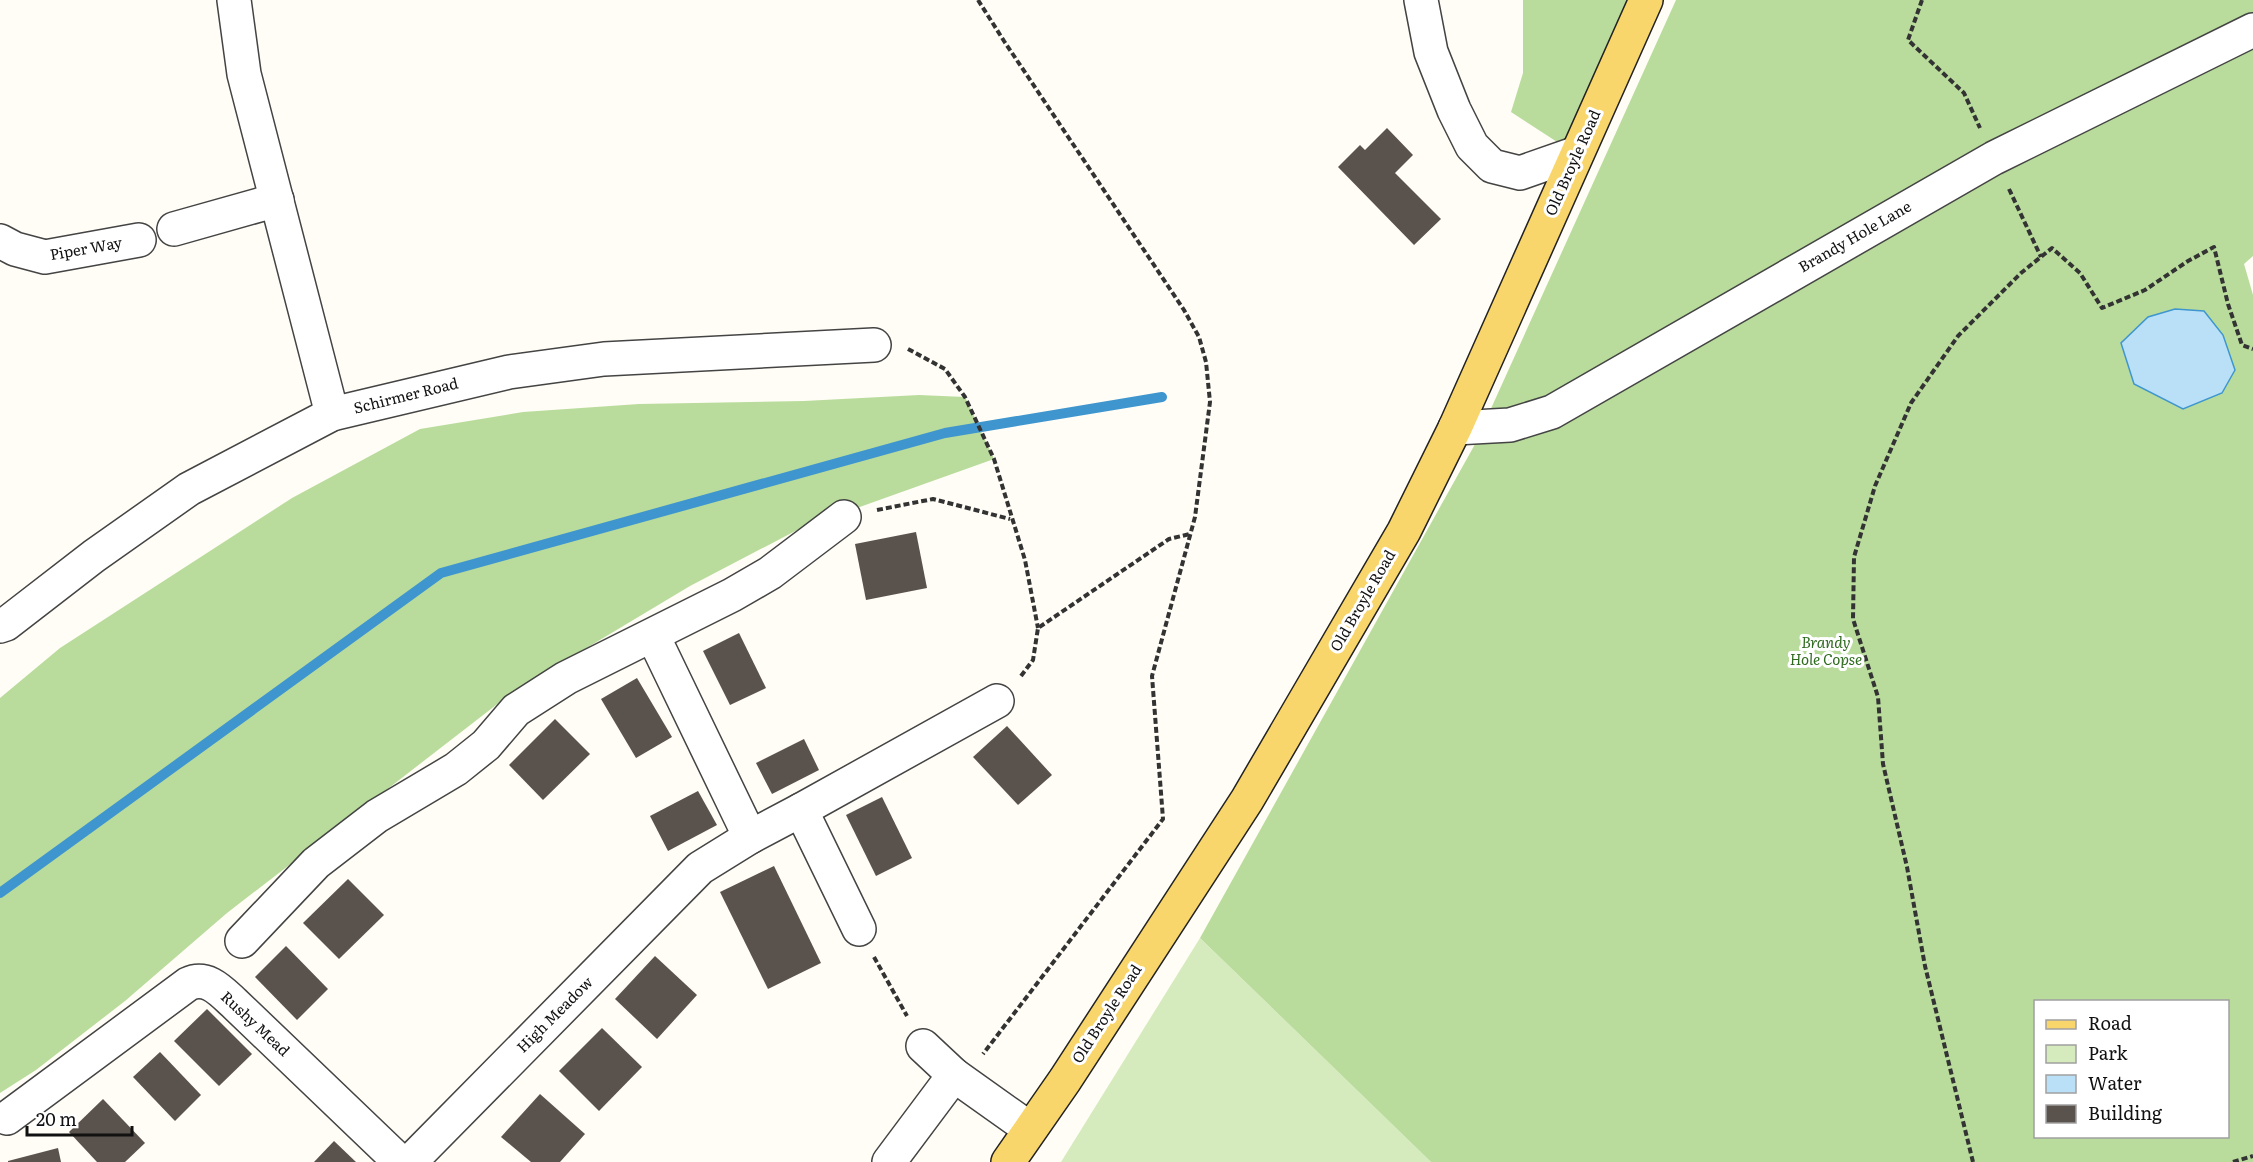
<svg xmlns="http://www.w3.org/2000/svg" width="2253" height="1162" font-family="Literata,serif">
<rect width="100%" height="100%" fill="#fffdf5"/>
<polygon fill="#d5ebbd" points="1200,938 1431,1162 1061,1162"/>
<g fill="#b9dc9c" fill-rule="evenodd">
<polygon points="1523,0 1629,0 1568,149 1511,112 1523,73"/>
<path d="M1676,0H2253V256L2244,264L2253,295V1162H1431L1200,938L1474,446ZM2036,1002H2228V1136H2036Z"/>
<polygon points="919,395 965,397 994,459 801,528 690,586 513,692 227,913 125,1001 36,1070 0,1093 0,698 60,648 292,498 420,429 523,412 639,404 804,401"/>
</g>
<polygon fill="#b9e0f7" stroke="#3f96cf" stroke-width="1.5" points="2175,309 2204,311 2223,335 2235,370 2222,393 2183,409 2134,384 2121,343 2148,317"/>
<g fill="none" stroke-linecap="round" stroke-linejoin="round">
<polyline stroke="#3f96cf" stroke-width="10" points="0,893 441,573 945,433 1162,397"/>
</g>
<g fill="#5a524d">
<polygon points="1387,128 1413,155 1395,173 1441,219 1414,245 1338,167 1360,145 1365,150"/>
<polygon points="916,532 927,588 866,600 855,544"/>
<polygon points="739,633 766,688 730,705 703,651"/>
<polygon points="637,678 672,737 636,758 601,699"/>
<polygon points="555,719 590,754 543,800 509,765"/>
<polygon points="1007,726 1052,775 1018,805 973,757"/>
<polygon points="804,739 819,770 772,794 756,763"/>
<polygon points="698,791 717,825 668,851 650,816"/>
<polygon points="882,797 912,858 876,876 846,815"/>
<polygon points="774,866 821,963 768,989 720,892"/>
<polygon points="348,879 384,915 339,959 303,923"/>
<polygon points="286,946 328,989 297,1020 255,977"/>
<polygon points="655,956 697,995 657,1039 615,999"/>
<polygon points="207,1009 252,1054 219,1086 174,1041"/>
<polygon points="602,1028 642,1067 599,1111 559,1071"/>
<polygon points="160,1052 201,1095 175,1121 133,1077"/>
<polygon points="540,1094 585,1134 560,1162 531,1162 501,1137"/>
<polygon points="103,1099 145,1143 125,1162 97,1162 69,1132"/>
<polygon points="334,1141 356,1162 314,1162"/>
<polygon points="58,1148 61,1162 8,1162 8,1161"/>
</g>
<g fill="none" stroke-linecap="round" stroke-linejoin="round">
<g stroke="#444" stroke-width="36">
<g id="minor">
<polyline points="234,0 244,74 332,414"/>
<polyline points="1421,0 1431,52 1454,110 1472,146 1492,166 1520,173 1577,153"/>
<polyline points="174,229 277,200"/>
<polyline points="0,241 15,249 45,257 139,240"/>
<polyline points="1455,428 1510,425 1552,412 1994,158 2253,30"/>
<polyline points="0,626 6,624 94,556 189,489 332,414 509,372 604,359 874,345"/>
<polyline points="653,636 750,837"/>
<polyline points="801,810 859,929"/>
<polyline points="242,941 316,863 377,816 456,769 486,745 516,710 566,678 732,595 770,573 844,517"/>
<polyline points="923,1046 954,1075 1030,1129"/>
<path d="M7,1118L188,984C207,975 221,991 234,1003L400,1162"/>
<polyline points="410,1162 700,868 750,837 801,810 997,701"/>
<polyline points="889,1162 954,1075"/>
</g>
</g>
<g stroke="#222" stroke-width="36">
<polyline id="major" points="1008,1162 1065,1080 1247,800 1404,531 1455,428 1646,0"/>
</g>
<g stroke="#333" stroke-width="4" stroke-dasharray="6 3" stroke-linecap="butt">
<polyline points="978,0 1004,41 1184,310 1199,337 1206,362 1210,402 1195,517 1152,676 1163,819 983,1054"/>
<polyline points="1922,0 1908,40 1964,93 1980,128"/>
<polyline points="2009,189 2041,257"/>
<polyline points="908,349 945,369 965,397 994,459 1025,560 1038,628"/>
<polyline points="877,510 933,499 1010,519"/>
<polyline points="1021,676 1033,660 1038,628 1169,539 1190,534"/>
<polyline points="874,957 907,1016"/>
<polyline points="1973,1162 1925,966 1907,867 1883,764 1878,697 1853,619 1854,557 1875,486 1911,403 1958,336 2021,273 2052,248 2080,273 2102,308 2145,290 2188,261 2214,247 2228,304 2242,345 2253,349"/>
<polyline points="2233,1162 2253,1156"/>
</g>
<use href="#minor" stroke="#fff" stroke-width="33"/>
<use href="#major" stroke="#f9d66b" stroke-width="33"/>
</g>
<g text-anchor="middle" stroke-width="6" stroke-linejoin="round" paint-order="stroke">
<g font-size="15" fill="#111" stroke="#fff">
<text transform="translate(1573 163) rotate(-66)" y="5">Old Broyle Road</text>
<text transform="translate(1855 237) rotate(-30)" y="5">Brandy Hole Lane</text>
<text transform="translate(86 249) rotate(-10)" y="5">Piper Way</text>
<text transform="translate(406 396) rotate(-14)" y="5">Schirmer Road</text>
<text transform="translate(1363 601) rotate(-60)" y="5">Old Broyle Road</text>
<text transform="translate(1107 1014) rotate(-57)" y="5">Old Broyle Road</text>
<text transform="translate(555 1015) rotate(-45)" y="5">High Meadow</text>
<text transform="translate(255 1024) rotate(43)" y="5">Rushy Mead</text>
</g>
<g font-size="15" font-style="italic" fill="#2f6b1f" stroke="#fff">
<text x="1826" y="648">Brandy<tspan x="1826" dy="17">Hole Copse</tspan></text>
</g>
</g>
<rect x="2034" y="1000" width="195" height="138" fill="#ffffff" stroke="#a0a0a0" stroke-width="1.5"/>
<rect x="2046" y="1020" width="30" height="9" fill="#f9d66b" stroke="#a0a0a0" stroke-width="1.5"/>
<text x="2088" y="1030" font-size="18" fill="#111111">Road</text>
<rect x="2046" y="1045" width="30" height="18" fill="#d5ebbd" stroke="#a0a0a0" stroke-width="1.5"/>
<text x="2088" y="1060" font-size="18" fill="#111111">Park</text>
<rect x="2046" y="1075" width="30" height="18" fill="#b9e0f7" stroke="#a0a0a0" stroke-width="1.5"/>
<text x="2088" y="1090" font-size="18" fill="#111111">Water</text>
<rect x="2046" y="1105" width="30" height="18" fill="#5a524d" stroke="#a0a0a0" stroke-width="1.5"/>
<text x="2088" y="1120" font-size="18" fill="#111111">Building</text>
<path d="M27 1126v9h105v-9" fill="none" stroke="#111111" stroke-width="3"/>
<text x="36" y="1126" font-size="18" fill="#111111" stroke="#ffffff" stroke-width="4.5" paint-order="stroke">20 m</text>
</svg>
